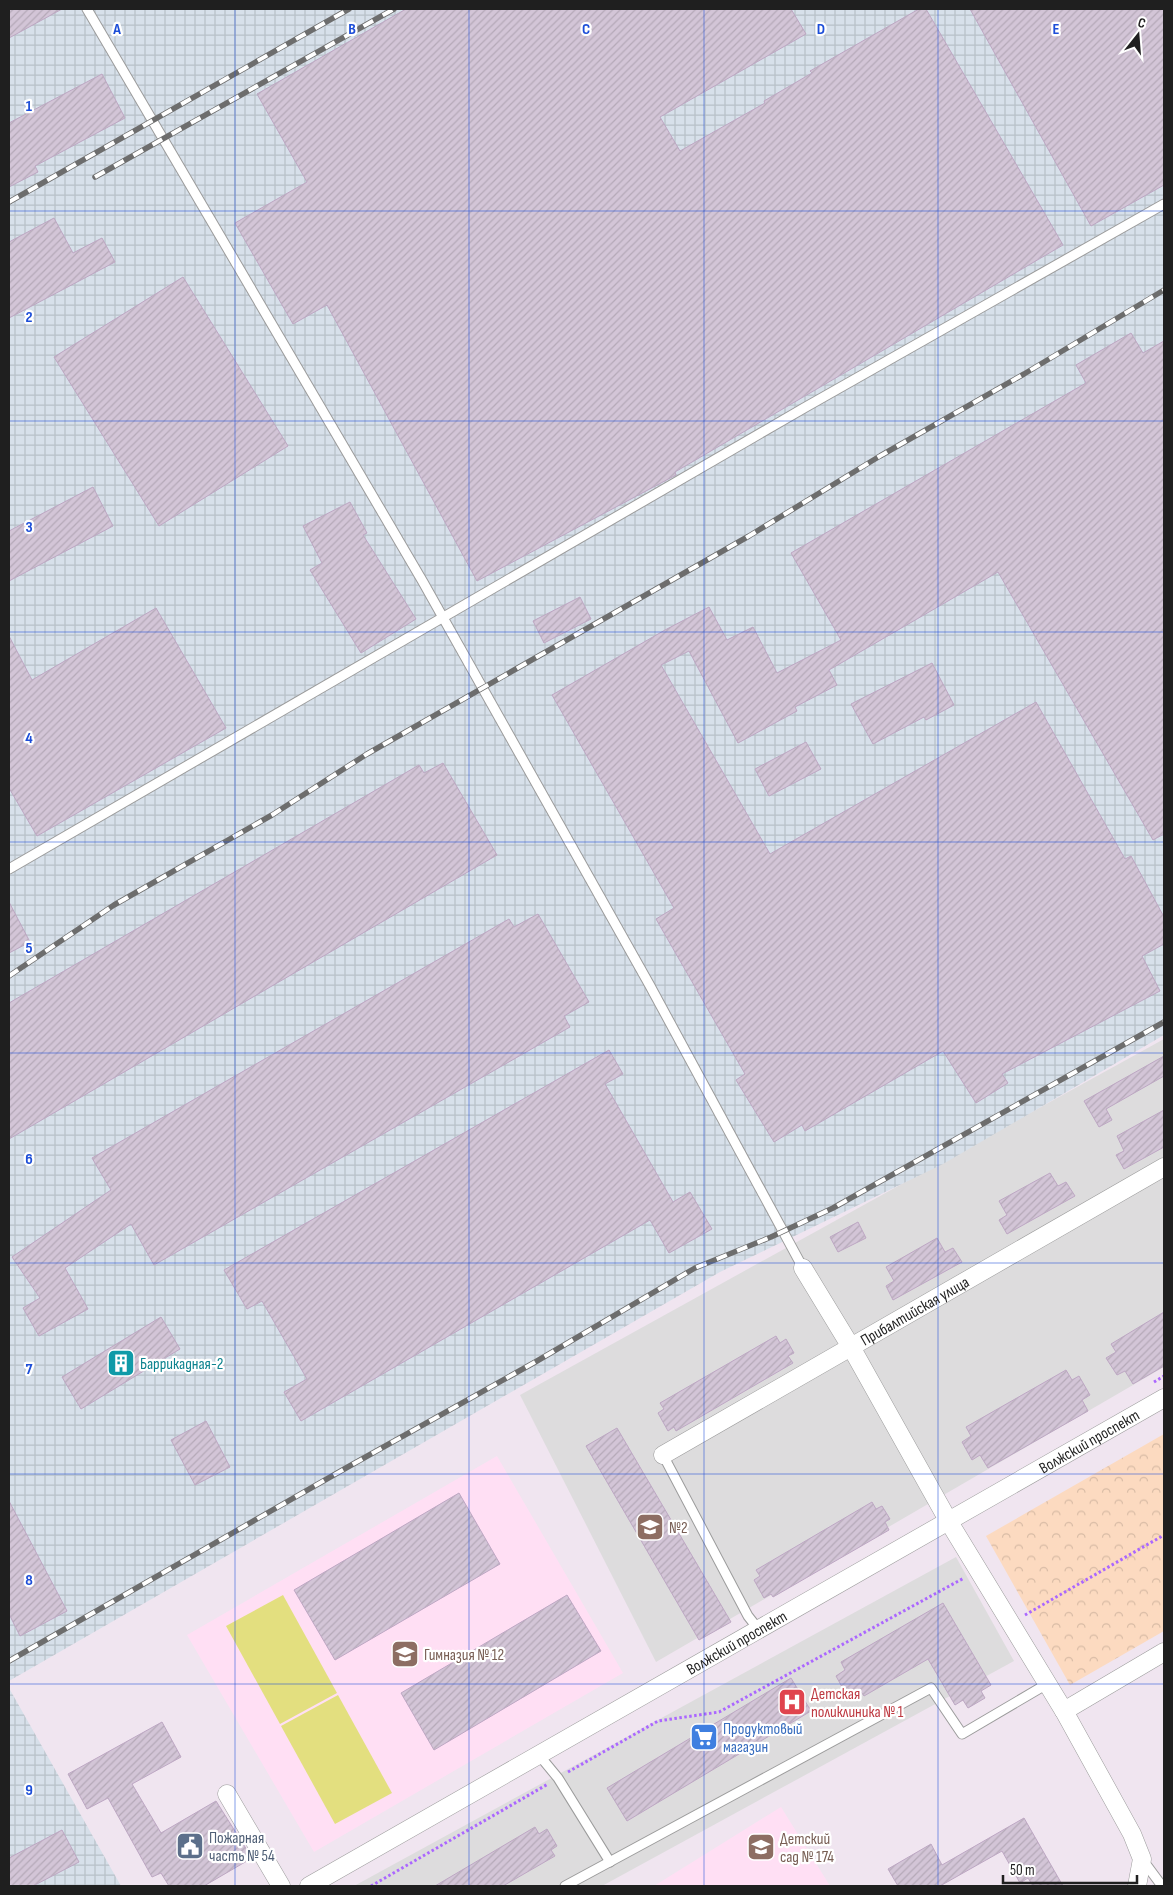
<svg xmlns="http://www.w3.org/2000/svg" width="1173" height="1895" font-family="'Sofia Sans Condensed',sans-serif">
<defs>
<pattern id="industrial-grid" width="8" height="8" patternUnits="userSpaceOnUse" patternTransform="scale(1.25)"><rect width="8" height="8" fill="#d7e0ea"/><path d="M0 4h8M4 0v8" fill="none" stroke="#b8c0c8"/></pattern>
<pattern id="park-crowns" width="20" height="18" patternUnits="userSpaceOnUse" patternTransform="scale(1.25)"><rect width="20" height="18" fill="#fcdac0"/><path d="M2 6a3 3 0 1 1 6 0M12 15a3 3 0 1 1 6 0" fill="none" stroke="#d8bba5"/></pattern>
<pattern id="building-hatch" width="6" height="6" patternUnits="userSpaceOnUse" patternTransform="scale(1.25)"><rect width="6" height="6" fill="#d3c5d7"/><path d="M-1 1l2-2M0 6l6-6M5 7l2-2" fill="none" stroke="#b5a9b8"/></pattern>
</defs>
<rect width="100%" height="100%" fill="#f0e5f0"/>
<g fill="#dddcdd">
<polygon points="1164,1039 1164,1367 656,1662 520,1395"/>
<polygon points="956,1557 1014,1661 602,1886 354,1886"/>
</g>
<g fill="url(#industrial-grid)">
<polygon points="9,9 1164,9 1164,1035 943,1164 720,1272 9,1681"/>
<polygon points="9,1688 121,1886 9,1886"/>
</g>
<g fill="#ffdff4">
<polygon points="497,1456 623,1673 314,1852 187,1635"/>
<polygon points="781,1807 830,1886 654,1886"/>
</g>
<polygon fill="url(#park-crowns)" points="1164,1434 1164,1631 1070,1685 986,1536"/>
<g fill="#e3df7f">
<polygon points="283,1595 337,1693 280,1724 226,1626"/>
<polygon points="338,1695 392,1793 335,1824 281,1726"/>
</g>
<g fill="url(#building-hatch)" stroke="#bda7c3">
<polygon points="9,9 62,9 9,38"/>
<polygon points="406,9 791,9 806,34 660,117 680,151 765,103 764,101 812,73 810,71 919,9 926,9 1063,245 675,472 676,475 477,581 327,305 293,324 235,223 307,182 257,94"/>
<polygon points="970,9 1164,9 1164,185 1091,226"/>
<polygon points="102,74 125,118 35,166 38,172 9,187 9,123"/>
<polygon points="54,218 73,253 102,238 115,262 9,318 9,242"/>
<polygon points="183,277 288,446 159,526 54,357"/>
<polygon points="1131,333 1143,353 1164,341 1164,834 1153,840 998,572 829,670 837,685 795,707 797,711 738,743 689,651 661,665 770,854 1036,702 1125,859 1131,856 1164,917 1164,944 1142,956 1160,991 1002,1074 1008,1083 976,1103 943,1051 805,1131 802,1125 774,1142 736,1080 745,1074 656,919 674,908 552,695 665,630 709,607 727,640 753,627 777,673 841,640 791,553 1086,383 1076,365"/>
<polygon points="93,487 113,526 9,581 9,531"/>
<polygon points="350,502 367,533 363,535 416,619 361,653 310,570 322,563 303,526"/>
<polygon points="580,597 591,619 544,643 533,621"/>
<polygon points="156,608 226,728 37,836 9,788 9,636 32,680"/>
<polygon points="932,663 954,705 926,720 924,717 873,744 851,704"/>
<polygon points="806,742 821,769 769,796 755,769"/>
<polygon points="443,763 497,855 9,1139 9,1003 419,765 424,773"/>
<polygon points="9,902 30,942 9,953"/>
<polygon points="538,914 589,1002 564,1016 570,1027 154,1265 131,1224 65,1268 88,1309 39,1336 23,1308 40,1298 12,1257 111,1190 92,1158 509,919 514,927"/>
<polygon points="609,1050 623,1074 605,1084 673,1202 690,1192 712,1229 669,1253 650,1220 301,1421 284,1392 307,1379 262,1301 247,1309 224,1270"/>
<polygon points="1164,1056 1164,1076 1106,1109 1112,1120 1099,1127 1084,1101"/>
<polygon points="1164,1110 1164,1147 1124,1169 1116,1155 1124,1151 1117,1136"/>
<polygon points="1050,1173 1058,1186 1066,1182 1075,1196 1007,1234 999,1220 1007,1215 999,1201"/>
<polygon points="858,1222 866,1238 838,1252 830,1237"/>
<polygon points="937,1238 945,1252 953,1248 962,1262 893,1300 886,1286 894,1281 886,1267"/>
<polygon points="1164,1312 1164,1366 1133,1384 1125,1371 1117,1375 1106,1358 1116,1352 1111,1344"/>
<polygon points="161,1317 180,1349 81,1409 62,1377"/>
<polygon points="776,1336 780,1343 786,1339 794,1353 788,1356 793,1363 676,1431 674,1427 668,1431 658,1413 664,1409 660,1403"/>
<polygon points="1066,1370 1072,1380 1079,1376 1090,1395 1082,1400 1088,1411 988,1468 980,1455 972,1460 962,1442 971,1436 966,1427"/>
<polygon points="206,1421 230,1467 195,1485 171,1440"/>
<polygon points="617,1428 731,1622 699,1640 586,1446"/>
<polygon points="459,1493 500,1564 335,1660 294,1590"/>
<polygon points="9,1501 67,1611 20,1636 9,1614"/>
<polygon points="872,1502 876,1509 882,1506 890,1519 885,1522 889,1530 773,1597 771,1594 764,1598 754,1580 760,1576 756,1570"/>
<polygon points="567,1595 601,1651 434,1750 401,1693"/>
<polygon points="943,1603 991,1685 981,1691 985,1698 968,1708 963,1700 955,1705 928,1659 864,1696 859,1689 847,1696 836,1676 845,1670 841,1662"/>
<polygon points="791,1678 811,1711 627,1821 607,1788"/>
<polygon points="162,1722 181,1757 132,1784 161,1833 216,1801 252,1858 204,1886 169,1886 161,1873 152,1877 108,1798 87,1809 68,1774"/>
<polygon points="1024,1818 1063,1886 1033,1886 1028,1878 1020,1883 1002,1851 940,1886 898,1886 888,1869 931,1844 942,1865"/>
<polygon points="535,1827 539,1834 547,1829 557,1846 551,1850 555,1856 503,1886 435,1886"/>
<polygon points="62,1830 79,1862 33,1886 9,1886 9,1858"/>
</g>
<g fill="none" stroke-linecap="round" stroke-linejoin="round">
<g stroke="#9c9c9c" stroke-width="11">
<g id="lane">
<polyline points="87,9 423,582 649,984 803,1268"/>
<polyline points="9,869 804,408 1164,204"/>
<polyline points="663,1455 748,1616 759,1630"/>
<polyline points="539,1755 558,1778 610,1862"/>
<polyline points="1142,1859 1162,1886"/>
<polyline points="565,1886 931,1688 962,1734 1047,1684"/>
</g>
</g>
<g stroke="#9c9c9c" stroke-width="19">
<g id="street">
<polyline points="803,1268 851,1347 949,1522 1064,1711 1132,1834 1142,1859 1137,1886"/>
<path id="s1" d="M663,1455L1164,1167"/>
<polyline points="1064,1711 1164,1652"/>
<polyline points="227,1794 281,1886"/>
<path id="s2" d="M309,1886L1164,1398"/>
</g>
</g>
<g stroke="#ab67ff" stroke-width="3" stroke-dasharray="2.5 2.5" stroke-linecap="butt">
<polyline points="1154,1382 1164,1376"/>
<polyline points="1025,1615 1164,1535"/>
<polyline points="568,1772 658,1721 719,1712 964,1578"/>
<polyline points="371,1886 548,1784"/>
</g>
<use href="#lane" stroke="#fff" stroke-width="9"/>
<use href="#street" stroke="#fff" stroke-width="18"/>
<g stroke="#6d6d6d" stroke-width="5.5">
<g id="rail">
<polyline points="95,177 394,9"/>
<polyline points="9,202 349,9"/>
<polyline points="9,976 114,905 272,815 367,754 749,536 880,456 1024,374 1164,290"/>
<polyline points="9,1661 346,1468 537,1361 695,1268 771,1237 833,1208 1164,1022"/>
</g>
</g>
<use href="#rail" stroke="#fff" stroke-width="4" stroke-dasharray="11" stroke-linecap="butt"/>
</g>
<path fill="none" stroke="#1d4ed8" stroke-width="1" stroke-opacity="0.55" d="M235,9V1886M469,9V1886M704,9V1886M938,9V1886M9,211H1164M9,421H1164M9,632H1164M9,842H1164M9,1053H1164M9,1263H1164M9,1474H1164M9,1684H1164"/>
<defs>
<g id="building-square" transform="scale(1.4375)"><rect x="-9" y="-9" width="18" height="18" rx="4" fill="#0f9aa8" stroke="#fff"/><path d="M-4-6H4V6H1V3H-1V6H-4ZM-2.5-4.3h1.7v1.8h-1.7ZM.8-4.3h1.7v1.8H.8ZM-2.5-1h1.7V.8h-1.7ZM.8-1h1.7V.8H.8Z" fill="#fff"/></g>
<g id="school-square" transform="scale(1.4375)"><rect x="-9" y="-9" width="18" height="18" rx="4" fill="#8d6e63" stroke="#fff"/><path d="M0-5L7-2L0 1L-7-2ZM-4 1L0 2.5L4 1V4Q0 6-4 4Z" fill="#fff"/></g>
<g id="hospital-square" transform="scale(1.4375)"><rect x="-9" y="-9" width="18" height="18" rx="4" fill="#e0444e" stroke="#fff"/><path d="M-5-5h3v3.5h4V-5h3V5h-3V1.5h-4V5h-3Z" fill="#fff"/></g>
<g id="supermarket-square" transform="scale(1.4375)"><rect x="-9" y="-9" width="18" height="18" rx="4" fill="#3f7fe0" stroke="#fff"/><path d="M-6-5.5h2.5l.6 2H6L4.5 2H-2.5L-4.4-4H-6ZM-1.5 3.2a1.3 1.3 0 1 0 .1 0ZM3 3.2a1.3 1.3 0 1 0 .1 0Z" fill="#fff"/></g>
<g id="civic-square" transform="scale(1.4375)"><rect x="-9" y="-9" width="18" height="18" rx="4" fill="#5c6f8a" stroke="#fff"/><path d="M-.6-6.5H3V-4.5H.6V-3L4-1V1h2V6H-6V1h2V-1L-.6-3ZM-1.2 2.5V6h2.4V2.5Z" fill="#fff"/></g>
</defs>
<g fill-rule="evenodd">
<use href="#building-square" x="121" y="1363"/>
<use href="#school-square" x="650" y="1527"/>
<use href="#school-square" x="405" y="1654"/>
<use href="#hospital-square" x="792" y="1702"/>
<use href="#supermarket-square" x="704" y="1737"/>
<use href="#civic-square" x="190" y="1846"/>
<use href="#school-square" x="761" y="1847"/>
</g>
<g text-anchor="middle" stroke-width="4.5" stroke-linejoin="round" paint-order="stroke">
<g font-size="16" fill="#1f1f1f" stroke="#fff">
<text dy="6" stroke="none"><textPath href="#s1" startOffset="290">Прибалтийская улица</textPath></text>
<text dy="6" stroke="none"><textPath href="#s2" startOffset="898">Волжский проспект</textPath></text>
<text dy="6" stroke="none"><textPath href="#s2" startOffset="492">Волжский проспект</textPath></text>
</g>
<g font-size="16" fill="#0d838f" stroke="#fff" text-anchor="start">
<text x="140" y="1369">Баррикадная-2</text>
</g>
<g font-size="16" fill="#785e54" stroke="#fff" text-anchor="start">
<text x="669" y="1533">№2</text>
<text x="424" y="1660">Гимназия № 12</text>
<text x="780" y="1844">Детский<tspan x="780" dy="18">сад № 174</tspan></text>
</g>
<g font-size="16" fill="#be3a42" stroke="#fff" text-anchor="start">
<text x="811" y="1699">Детская<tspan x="811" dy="18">поликлиника № 1</tspan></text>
</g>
<g font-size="16" fill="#366cbe" stroke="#fff" text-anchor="start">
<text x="723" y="1734">Продуктовый<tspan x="723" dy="18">магазин</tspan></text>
</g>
<g font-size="16" fill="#4e5e75" stroke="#fff" text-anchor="start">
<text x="209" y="1843">Пожарная<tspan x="209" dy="18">часть № 54</tspan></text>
</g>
</g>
<g font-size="16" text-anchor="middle" font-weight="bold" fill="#1d4ed8" stroke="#fff" stroke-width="4.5" stroke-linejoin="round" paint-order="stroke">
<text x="117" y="34">A</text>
<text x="352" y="34">B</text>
<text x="586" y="34">C</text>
<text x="821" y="34">D</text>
<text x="1056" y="34">E</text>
<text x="29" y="111">1</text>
<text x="29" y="322">2</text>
<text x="29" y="532">3</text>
<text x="29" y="743">4</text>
<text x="29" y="953">5</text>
<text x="29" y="1164">6</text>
<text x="29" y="1374">7</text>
<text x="29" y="1585">8</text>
<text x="29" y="1795">9</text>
</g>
<rect width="1173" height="1895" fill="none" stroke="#1f1f1f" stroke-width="20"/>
<g transform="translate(1138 35) rotate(17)" stroke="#ffffff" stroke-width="4" paint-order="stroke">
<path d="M0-4L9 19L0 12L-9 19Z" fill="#1f1f1f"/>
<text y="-8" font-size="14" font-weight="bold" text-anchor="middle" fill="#1f1f1f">С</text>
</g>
<path d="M1003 1875v8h134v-8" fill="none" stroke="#1f1f1f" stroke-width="2.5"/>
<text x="1010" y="1875" font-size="15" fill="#1f1f1f" stroke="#ffffff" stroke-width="4" paint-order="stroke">50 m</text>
</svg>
